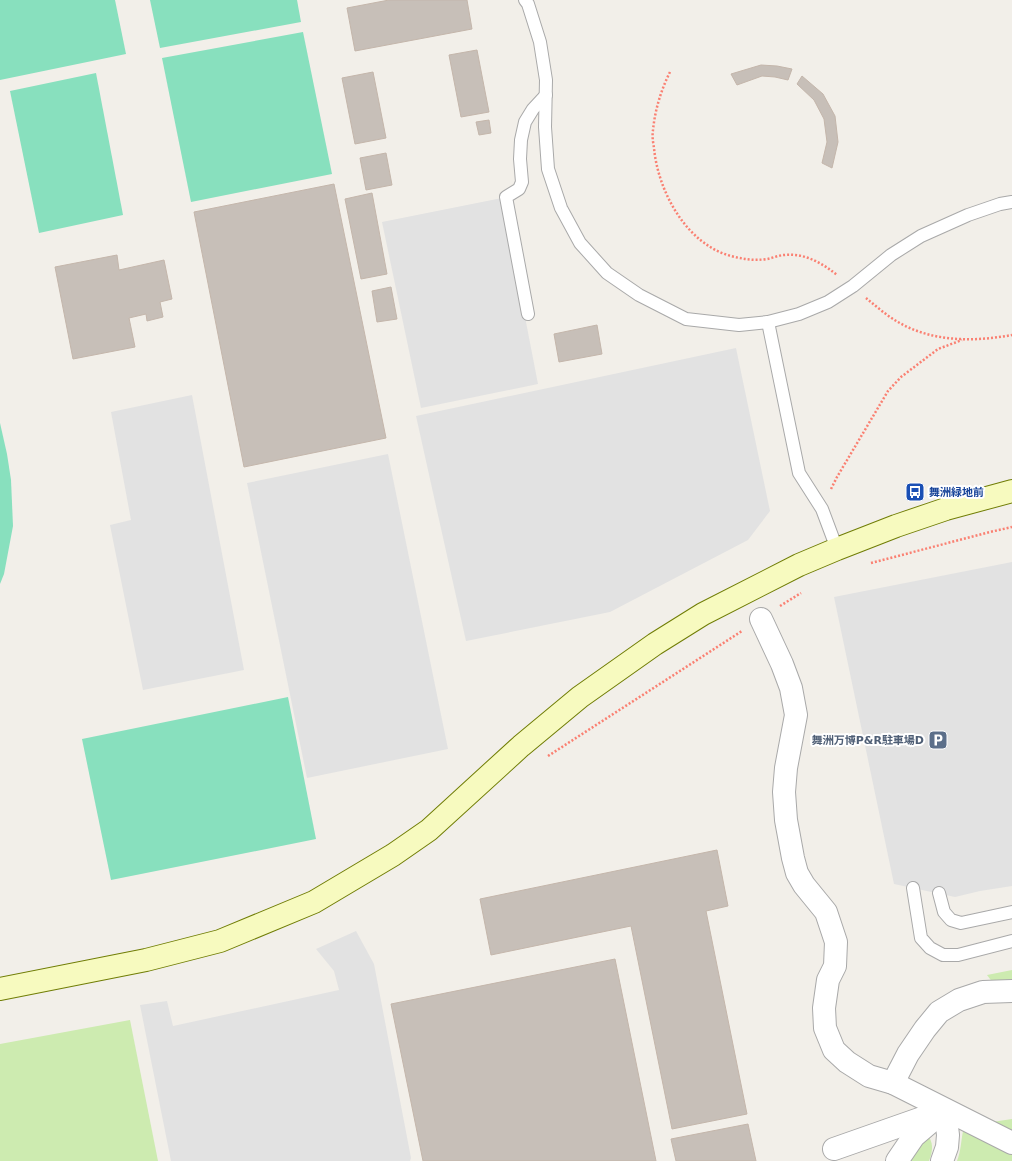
<svg xmlns="http://www.w3.org/2000/svg" width="1012" height="1161" font-family="'DejaVu Sans','Noto Sans JP',sans-serif">
<rect width="100%" height="100%" fill="#f2efe9"/>
<g fill="#cdebb0">
<polygon points="1012,970 1012,984 995,985 990,979 987,975"/>
<polygon points="130,1020 158,1161 0,1161 0,1044"/>
<polygon points="1012,1119 1012,1136 992,1122"/>
<path d="M963,1131L1012,1151V1161H957C961,1151 961,1141 963,1131Z"/>
<path d="M929,1137C934,1145 932,1153 929,1161H903Z"/>
</g>
<g fill="#88e0be">
<polygon points="0,0 115,0 126,54 0,80"/>
<polygon points="150,0 297,0 301,22 160,48"/>
<polygon points="303,32 332,174 191,202 162,58"/>
<polygon points="96,73 123,215 39,233 10,91"/>
<polygon points="0,423 7,454 11,480 13,526 4,574 0,584"/>
<polygon points="288,697 316,839 111,880 82,739"/>
</g>
<g fill="#e2e2e2">
<polygon points="502,198 538,384 421,408 382,222"/>
<polygon points="736,348 770,511 748,540 610,612 466,641 416,416"/>
<polygon points="192,395 244,670 143,690 110,525 131,520 111,412"/>
<polygon points="388,454 448,749 307,778 247,483"/>
<polygon points="1012,562 1012,886 980,891 955,897 894,884 834,597"/>
<polygon points="356,931 374,964 411,1158 410,1161 171,1161 140,1005 167,1001 173,1026 339,990 334,971 316,949"/>
</g>
<g fill="#c7bfb8" stroke="#c4b6ab">
<polygon points="389,0 467,0 472,29 355,51 347,8"/>
<polygon points="477,50 489,112 461,117 449,55"/>
<polygon points="761,65 777,66 792,69 788,80 775,77 762,76 737,85 731,74"/>
<polygon points="373,72 386,138 355,144 342,78"/>
<polygon points="802,76 823,94 835,116 838,142 832,168 822,163 827,142 824,119 814,100 797,84"/>
<polygon points="489,120 491,133 479,135 476,122"/>
<polygon points="386,153 392,185 366,190 360,158"/>
<polygon points="334,184 386,438 244,467 194,212"/>
<polygon points="372,193 387,274 361,279 345,199"/>
<polygon points="117,255 119,270 164,260 172,299 160,302 163,317 147,321 146,314 129,318 135,347 73,359 55,267"/>
<polygon points="391,287 397,319 377,322 372,291"/>
<polygon points="597,325 602,354 559,362 554,334"/>
<polygon points="717,850 728,906 706,911 747,1114 672,1129 631,926 491,955 480,899"/>
<polygon points="615,959 656,1161 423,1161 391,1004"/>
<polygon points="748,1124 756,1161 676,1161 671,1139"/>
</g>
<g fill="none" stroke-linecap="round" stroke-linejoin="round">
<g stroke="#a9a9a9" stroke-width="14">
<g id="lane">
<polyline points="525,0 528,4 540,42 546,80 545,127 548,169 561,208 580,243 607,273 639,295 686,319 739,325 768,322 799,314 828,302 853,286 891,255 921,236 968,215 1000,204 1012,202"/>
<polyline points="528,314 506,197 519,189 522,182 520,159 521,140 525,122 533,109 546,95"/>
<polyline points="768,322 799,473 822,509 837,549"/>
<polyline points="913,888 921,938 930,948 943,955 958,955 1012,941"/>
<polyline points="939,893 944,912 951,920 961,923 1012,912"/>
</g>
</g>
<g stroke="#a9a9a9" stroke-width="24">
<g id="street">
<polyline points="761,619 782,664 791,688 796,715 786,768 784,792 786,820 793,858 797,873 804,885 826,912 836,942 835,966 828,980 824,1008 825,1028 834,1050 847,1062 869,1076 893,1083 1012,1143"/>
<polyline points="893,1083 908,1054 925,1029 939,1012 959,1000 983,992 1012,991"/>
<polyline points="834,1149 945,1110"/>
<polyline points="897,1161 914,1136 934,1119"/>
<polyline points="942,1161 947,1147 948,1135 945,1110"/>
</g>
</g>
<g stroke="#707d05" stroke-width="24">
<polyline id="secondary" points="0,989 146,960 220,941 314,902 393,855 429,830 521,746 580,697 655,644 703,614 799,565 837,549 896,526 946,509 1012,491"/>
</g>
<g stroke="#fa8072" stroke-width="2.5" stroke-dasharray="2 2" stroke-linecap="butt">
<path d="M670,72C661,90 655,110 653,130C652,136 653,142 654,148C658,191 686,244 731,256C743,259 754,261 767,259C773,258 779,255 785,255C805,253 822,263 837,275"/>
<path d="M866,298C876,306 887,316 898,322C932,342 974,342 1012,335"/>
<polyline points="831,489 837,477 888,391 901,377 938,349 962,340"/>
<polyline points="871,563 990,532 1012,527"/>
<polyline points="780,606 801,593"/>
<polyline points="548,756 742,631"/>
</g>
<use href="#lane" stroke="#fff" stroke-width="12"/>
<use href="#street" stroke="#fff" stroke-width="22"/>
<use href="#secondary" stroke="#f7fabf" stroke-width="22"/>
</g>
<defs>
<g id="bus-square" transform="scale(1)"><rect x="-9" y="-9" width="18" height="18" rx="4" fill="#1a4fb4" stroke="#fff"/><path d="M-5-6H5V4H4V6H2V4H-2V6H-4V4H-5ZM-3.5-4V0h7V-4ZM-3.5 1.2v1.5H-2V1.2ZM2 1.2v1.5H3.5V1.2Z" fill="#fff"/></g>
<g id="parking-square" transform="scale(1)"><rect x="-9" y="-9" width="18" height="18" rx="4" fill="#5c6f8a" stroke="#fff"/><path d="M-3.5-5.5H1a3.5 3.5 0 0 1 0 7H-1V5.5H-3.5ZM-1-3.4V-.6H.8a1.4 1.4 0 0 0 0-2.8Z" fill="#fff"/></g>
</defs>
<g fill-rule="evenodd">
<use href="#bus-square" x="915" y="492"/>
<use href="#parking-square" x="938" y="740"/>
</g>
<g text-anchor="middle" stroke-width="4" stroke-linejoin="round" paint-order="stroke">
<g font-size="11" font-weight="bold" fill="#164399" stroke="#fff" text-anchor="start">
<text x="929" y="496">舞洲緑地前</text>
</g>
<g font-size="11" font-weight="bold" fill="#4e5e75" stroke="#fff" text-anchor="end">
<text x="924" y="744">舞洲万博P&amp;R駐車場D</text>
</g>
</g>
</svg>
